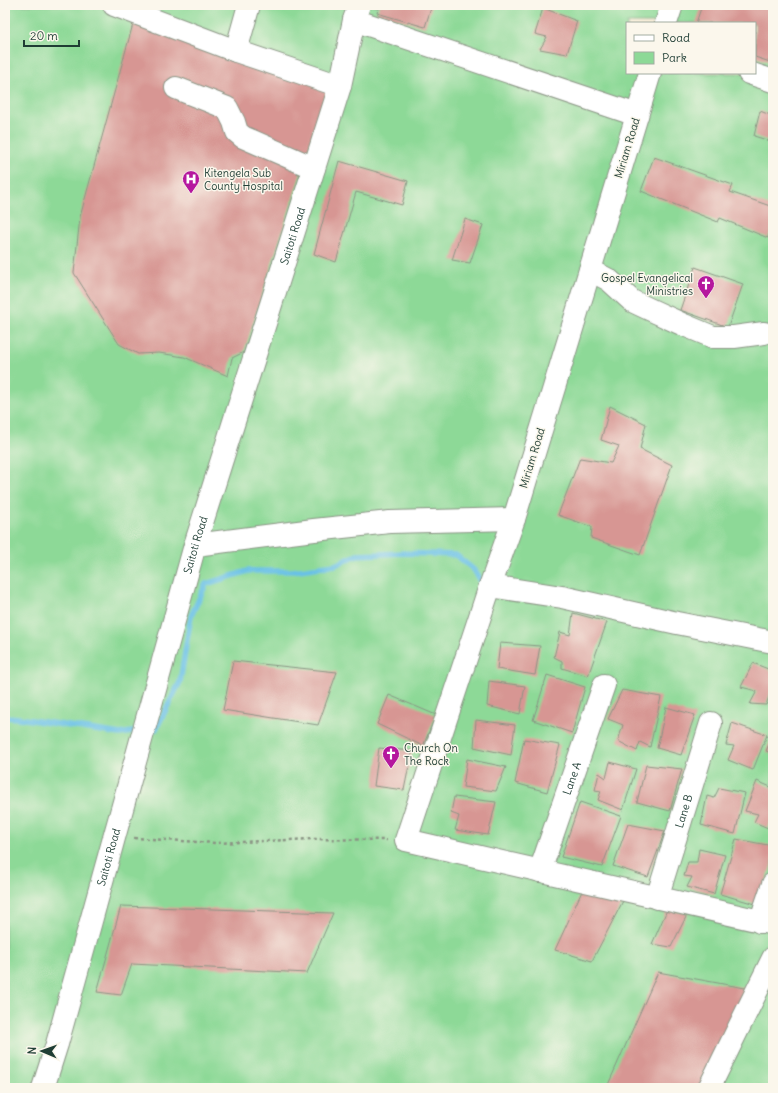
<svg xmlns="http://www.w3.org/2000/svg" width="778" height="1093" font-family="Delius,sans-serif">
<rect width="100%" height="100%" fill="#fbf7ec"/>
<filter id="ink" filterUnits="userSpaceOnUse"><feTurbulence type="fractalNoise" baseFrequency=".025" numOctaves="2"/><feDisplacementMap in="SourceGraphic" scale="8" xChannelSelector="R" yChannelSelector="G"/><feConvolveMatrix kernelMatrix="1 2 1 2 8 2 1 2 1" color-interpolation-filters="sRGB"/></filter>
<filter id="wash" filterUnits="userSpaceOnUse"><feTurbulence type="fractalNoise" baseFrequency=".012" numOctaves="4" result="noise"/><feDisplacementMap in="SourceGraphic" scale="16" xChannelSelector="R" yChannelSelector="G"/><feGaussianBlur stdDeviation="0.9" result="paint"/><feColorMatrix in="noise" values="0 0 0 0 0 0 0 0 0 0 0 0 0 0 0 0 0 1.4 0 .05"/><feComposite in="paint" operator="in"/></filter>
<g filter="url(#wash)">
<rect width="100%" height="100%" fill="#f6ead3"/>
<path fill="#8dd997" stroke="#568b66" fill-rule="evenodd" d="M5,5H773V1088H5ZM627,23H755V73H627Z"/>
<g fill="none" stroke-linecap="round" stroke-linejoin="round">
<g stroke="#69c1e6" stroke-width="5.5">
<polyline points="5,717 19,718 120,734 139,731"/>
<polyline points="149,730 156,729 180,682 191,616 206,584 248,571 292,571 335,565 357,555 403,553 456,555 474,570 484,586"/>
</g>
</g>
<g id="blocks">
<g fill="#d79693">
<polygon points="379,5 432,5 425,27 377,13"/>
<polygon points="702,5 773,5 773,63 755,57 755,23 696,23"/>
<polygon points="543,8 577,21 567,54 540,49 547,37 535,34"/>
<polygon points="133,24 328,88 244,352 232,358 228,376 184,357 159,353 138,354 119,344 74,273 80,217"/>
<polygon points="760,111 773,116 773,142 754,136"/>
<polygon points="654,157 733,185 730,192 773,207 773,226 768,238 720,218 718,222 641,191"/>
<polygon points="339,161 408,181 402,205 356,192 336,262 314,254"/>
<polygon points="465,219 483,225 470,263 452,260"/>
<polygon points="695,267 743,284 728,327 680,310"/>
<polygon points="610,406 646,424 640,449 672,465 640,555 591,538 592,527 558,515 580,458 611,463 619,446 601,440"/>
<polygon points="573,613 607,622 588,676 562,668 562,661 554,657 560,632 570,635"/>
<polygon points="500,643 540,646 535,675 497,669"/>
<polygon points="233,661 337,672 318,725 223,710"/>
<polygon points="753,663 773,671 773,686 766,705 750,704 757,691 741,687"/>
<polygon points="547,675 585,687 572,733 533,720"/>
<polygon points="489,681 525,686 520,714 487,706"/>
<polygon points="622,690 661,697 650,747 640,742 637,751 618,741 623,725 608,719"/>
<polygon points="389,695 436,715 423,746 377,724"/>
<polygon points="666,707 695,715 681,755 657,748"/>
<polygon points="476,720 515,725 511,755 474,747"/>
<polygon points="732,723 767,735 753,770 728,760 734,746 726,745"/>
<polygon points="773,735 773,754 766,751"/>
<polygon points="524,739 560,745 547,792 515,783"/>
<polygon points="379,748 412,751 404,790 374,786"/>
<polygon points="467,759 506,767 496,791 463,787"/>
<polygon points="610,762 636,769 623,810 598,800 601,791 595,790 599,773 606,778"/>
<polygon points="646,765 682,769 670,811 637,802"/>
<polygon points="757,781 773,788 773,823 771,821 768,828 754,822 758,814 745,811"/>
<polygon points="719,788 745,793 735,834 701,825 707,796 714,798"/>
<polygon points="454,797 496,802 488,835 455,830 459,816 451,813"/>
<polygon points="580,802 621,816 602,867 561,857"/>
<polygon points="628,824 665,831 648,877 613,866"/>
<polygon points="736,839 773,846 773,860 759,905 720,894"/>
<polygon points="699,849 725,855 714,894 687,887 692,877 684,876 688,862 697,862"/>
<polygon points="583,889 624,899 592,961 555,950"/>
<polygon points="121,906 333,913 307,973 132,964 121,995 97,992"/>
<polygon points="667,910 688,913 671,947 652,944"/>
<polygon points="658,972 756,990 705,1088 610,1088 607,1087"/>
</g>
</g>
</g>
<g filter="url(#ink)">
<use href="#blocks" fill-opacity="0" stroke="#8a9484" stroke-width="1"/>
<g fill="none" stroke-linecap="round" stroke-linejoin="round">
<g stroke="#8a9484" stroke-width="24">
<g id="minor">
<polyline points="114,5 236,51 340,86"/>
<polyline points="354,20 637,115"/>
<polyline points="666,23 672,5"/>
<polyline points="236,51 249,5"/>
<polyline points="650,73 514,519 488,592 406,840 773,924"/>
<polyline points="749,73 773,81"/>
<polyline points="176,88 227,108 234,122 237,132 243,137 314,168"/>
<polyline points="590,270 609,280 632,301 649,309 684,325 713,337 734,337 764,333"/>
<polyline points="195,545 314,530 390,522 514,519"/>
<polyline points="490,586 562,597 677,623 773,642"/>
<path id="s1" d="M540,871L604,685"/>
<path id="s2" d="M657,898L711,723"/>
<polyline points="760,922 773,884"/>
<path id="s3" d="M43,1088L57,1044L195,545L340,86L354,20L359,5"/>
<polyline points="709,1088 773,958"/>
</g>
</g>
<polyline stroke="#8a9484" stroke-width="2.5" stroke-dasharray="3 3" stroke-linecap="butt" points="134,838 215,843 312,839 387,840"/>
<use href="#minor" stroke="#fff" stroke-width="22"/>
</g>
</g>
<defs>
<g id="hospital-pin" transform="scale(0.9)"><path d="M0 17L-7.5 6A9.5 9.5 0 1 1 7.5 6Z" fill="#b5179e" stroke="#fbf7ec"/><path d="M-5-5h3v3.5h4V-5h3V5h-3V1.5h-4V5h-3Z" fill="#fff"/></g>
<g id="church-pin" transform="scale(0.9)"><path d="M0 17L-7.5 6A9.5 9.5 0 1 1 7.5 6Z" fill="#b5179e" stroke="#fbf7ec"/><path d="M-1.2-6h2.4v3.5h3.3v2.4h-3.3V6h-2.4V-.1h-3.3v-2.4h3.3Z" fill="#fff"/></g>
</defs>
<g fill-rule="evenodd">
<use href="#hospital-pin" x="191" y="179"/>
<use href="#church-pin" x="706" y="284"/>
<use href="#church-pin" x="391" y="754"/>
</g>
<g text-anchor="middle" stroke-width="3" stroke-linejoin="round" paint-order="stroke">
<g font-size="11" fill="#1f3d34" stroke="#fbf7ec">
<text transform="translate(627 148) rotate(-73)" y="4">Miriam Road</text>
<text dy="4" stroke="none"><textPath href="#s3" startOffset="888">Saitoti Road</textPath></text>
<text transform="translate(532 458) rotate(-73)" y="4">Miriam Road</text>
<text dy="4" stroke="none"><textPath href="#s3" startOffset="564">Saitoti Road</textPath></text>
<text dy="4" stroke="none"><textPath href="#s1" startOffset="98">Lane A</textPath></text>
<text dy="4" stroke="none"><textPath href="#s2" startOffset="91">Lane B</textPath></text>
<text dy="4" stroke="none"><textPath href="#s3" startOffset="240">Saitoti Road</textPath></text>
</g>
<g font-size="11" fill="#1f3d34" stroke="#fbf7ec" text-anchor="start">
<text x="204" y="177">Kitengela Sub<tspan x="204" dy="13">County Hospital</tspan></text>
<text x="693" y="282" text-anchor="end">Gospel Evangelical<tspan x="693" dy="13">Ministries</tspan></text>
<text x="404" y="752">Church On<tspan x="404" dy="13">The Rock</tspan></text>
</g>
</g>
<rect width="778" height="1093" fill="none" stroke="#fbf7ec" stroke-width="20"/>
<rect x="626" y="22" width="130" height="52" fill="#fbf7ec" stroke="#a3ada2"/>
<rect x="634" y="35" width="20" height="6" fill="#ffffff" stroke="#a3ada2"/>
<text x="662" y="42" font-size="12" fill="#1f3d34">Road</text>
<rect x="634" y="52" width="20" height="12" fill="#8dd997" stroke="#a3ada2"/>
<text x="662" y="62" font-size="12" fill="#1f3d34">Park</text>
<g transform="translate(42 1051) rotate(272)" stroke="#fbf7ec" stroke-width="3" paint-order="stroke">
<path d="M0-3L7 15L0 10L-7 15Z" fill="#1f3d34"/>
<text y="-6" font-size="11" font-weight="bold" text-anchor="middle" fill="#1f3d34">N</text>
</g>
<path d="M24 40v6h55v-6" fill="none" stroke="#1f3d34" stroke-width="2"/>
<text x="30" y="40" font-size="12" fill="#1f3d34" stroke="#fbf7ec" stroke-width="3" paint-order="stroke">20 m</text>
</svg>
